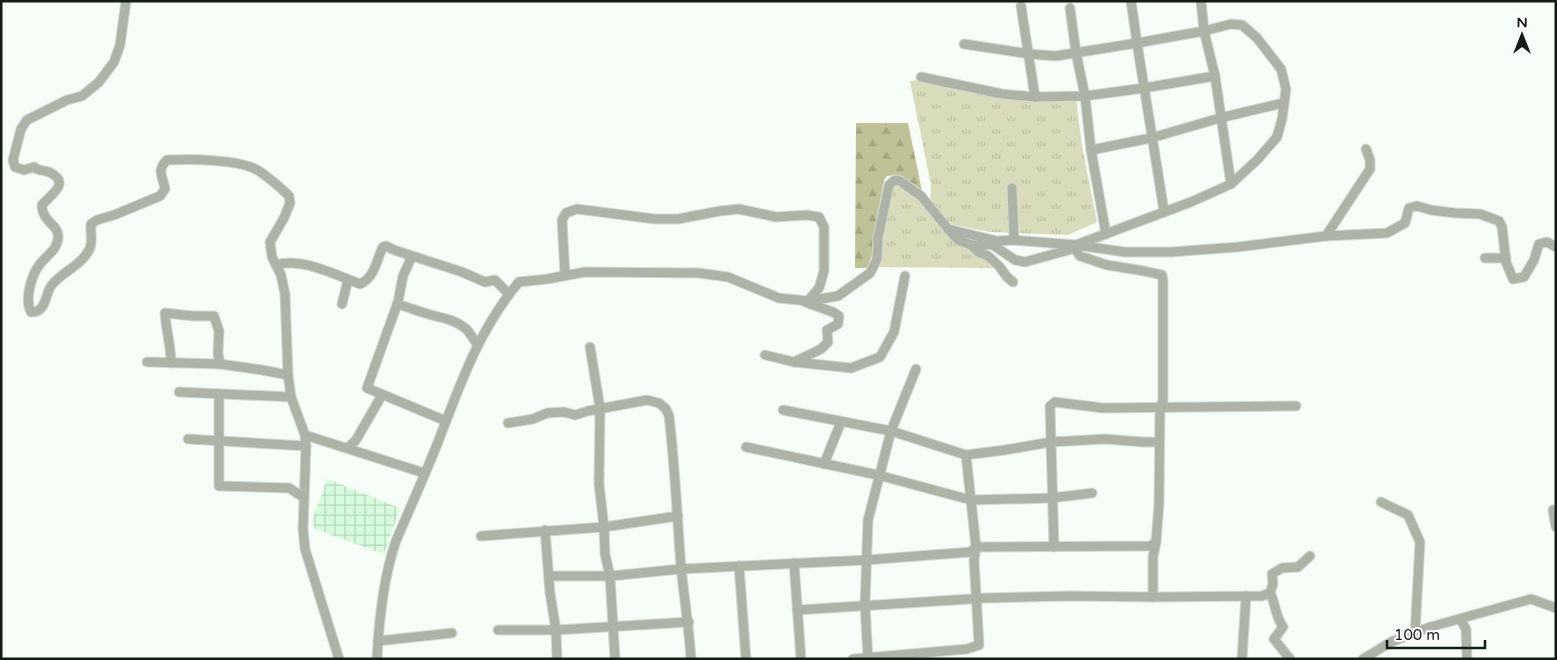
<svg xmlns="http://www.w3.org/2000/svg" width="1557" height="660" font-family="'Varela Round',sans-serif">
<defs>
<pattern id="industrial-grid" width="8" height="8" patternUnits="userSpaceOnUse" patternTransform="scale(1.25)"><rect width="8" height="8" fill="#d6fcdd"/><path d="M0 4h8M4 0v8" fill="none" stroke="#b7d8bd"/></pattern>
<pattern id="grass-tufts" width="24" height="20" patternUnits="userSpaceOnUse" patternTransform="scale(1.25)"><rect width="24" height="20" fill="#d9dcbb"/><path d="M3 7l-1-3M5 7V3M7 7l1-3M15 17l-1-3M17 17v-4M19 17l1-3" fill="none" stroke="#b9bca0"/></pattern>
<pattern id="forest-firs" width="22" height="20" patternUnits="userSpaceOnUse" patternTransform="scale(1.25)"><rect width="22" height="20" fill="#bfc297"/><path d="M5 1l3.5 6h-7zM16 11l3.5 6h-7z" fill="#a3a681"/></pattern>
</defs>
<rect width="100%" height="100%" fill="#f7fef8"/>
<polygon fill="url(#industrial-grid)" points="327,479 400,508 384,554 315,529 312,521"/>
<g fill="url(#grass-tufts)">
<polygon points="920,80 975,92 1076,98 1082,146 1097,222 1068,235 990,232 945,223 930,204 931,185 910,81"/>
<polygon points="895,181 917,196 948,236 956,243 972,249 997,268 871,267 888,185"/>
</g>
<polygon fill="url(#forest-firs)" points="856,123 908,123 923,196 899,175 887,176 884,180 874,235 872,256 867,268 855,268"/>
<g fill="none" stroke-linecap="round" stroke-linejoin="round">
<g stroke="#d2dad4" stroke-width="11">
<g id="minor">
<path d="M126,1L120,45L114,62L99,82L82,96L67,100L27,120L21,129L13,160L15,167L24,170L34,167C38,171 43,170 49,172C72,183 50,195 42,205C42,223 60,225 58,238C57,250 47,255 40,264C32,274 24,299 31,312C46,313 45,295 51,286C62,271 82,266 90,248C93,240 90,232 91,224L97,220L114,215L160,196L165,189C163,176 156,171 167,160C190,159 240,159 259,171C269,178 280,187 289,196L290,203L284,218L270,242L272,257L281,275L285,294L288,375L291,397L305,435L306,446L303,529L305,549L339,659"/>
<polyline points="1201,1 1204,31 1215,76 1231,184"/>
<polyline points="1021,6 1035,97"/>
<polyline points="964,44 1030,54 1056,56 1137,43 1131,1"/>
<polyline points="921,77 1002,94 1036,97 1085,96 1076,53 1070,8"/>
<polyline points="1091,150 1151,138 1220,118 1283,103"/>
<polyline points="1012,188 1014,240"/>
<polyline points="948,229 958,240 971,245 978,252 988,256 999,266 1007,277 1013,282"/>
<polyline points="1106,234 1091,150 1085,96 1144,88 1215,76"/>
<polyline points="1326,236 1370,169 1370,160 1366,149"/>
<polyline points="971,245 993,245 1015,260 1025,262 1083,246 1125,252 1171,252 1238,247 1326,236 1387,233 1405,223 1409,208 1417,206 1431,210 1455,213 1480,214 1499,221 1502,227 1506,262 1513,279 1524,277 1534,260 1539,244 1547,242 1556,247"/>
<polyline points="412,256 403,276 398,302 367,388 446,421"/>
<polyline points="1485,258 1506,258"/>
<path d="M276,265C301,257 336,275 360,284C375,278 376,260 383,247L386,246L394,250L462,272L485,282L495,280L509,294"/>
<polyline points="565,275 562,220 566,213 577,209 655,219 678,219 720,211 739,209 776,217 807,215 819,217 824,227 824,271 819,288 808,301"/>
<polyline points="342,304 348,280"/>
<path d="M397,304C408,307 417,311 428,314C441,318 454,319 465,328C470,332 473,339 477,344"/>
<polyline points="590,347 600,408 599,484 604,527 605,554 610,576 615,659"/>
<polyline points="765,355 794,362 821,349 828,342 827,330 838,324 839,316 833,312 805,302"/>
<polyline points="147,362 220,364 262,370 288,375"/>
<polyline points="794,362 851,368 880,357 894,332 905,276"/>
<path d="M171,363C171,346 166,330 165,313L193,316H214L219,331L218,353L220,364"/>
<polyline points="179,392 291,397"/>
<polyline points="219,394 219,486 289,488 303,497"/>
<polyline points="783,410 891,431 966,455"/>
<path d="M508,423L533,419L547,413L564,412L575,415L588,411L647,400L659,403L666,409L669,416C675,466 677,516 681,567C684,597 689,628 691,659"/>
<polyline points="305,435 424,473"/>
<polyline points="188,439 306,446"/>
<polyline points="746,447 878,475 971,500 1052,498 1092,493"/>
<polyline points="348,448 356,440 382,395"/>
<polyline points="824,464 841,422"/>
<polyline points="1381,502 1408,515 1420,542 1415,633"/>
<polyline points="1553,510 1556,527"/>
<polyline points="545,530 550,593 556,630 557,659"/>
<polyline points="481,536 604,527 678,516"/>
<polyline points="1054,547 1051,442 1105,439 1143,442 1159,442"/>
<polyline points="794,563 801,659"/>
<polyline points="739,566 746,659"/>
<polyline points="550,576 610,576 681,569 866,560 970,552 976,547 966,455 1005,450 1051,442 1050,406 1055,402 1103,408 1296,406"/>
<path d="M1270,593C1276,604 1275,616 1283,627L1274,639L1290,659"/>
<polyline points="1153,597 1262,596 1270,593 1273,584 1272,574 1282,568 1298,567 1310,556"/>
<polyline points="797,610 986,598 1069,596 1153,597 1153,557 1156,542"/>
<polyline points="1460,619 1466,629 1467,659"/>
<polyline points="498,630 556,630 689,622"/>
<polyline points="378,641 452,633"/>
<path d="M377,659C379,619 383,578 396,541C410,508 425,475 438,442C460,385 479,329 519,282L547,279L585,272L699,273L728,277L779,298L808,301L838,296L870,273L877,259L878,238L889,185L895,180L900,181L921,196L948,229L997,241L1014,240L1076,245"/>
<polyline points="853,659 967,649 979,645 974,560 976,547 1150,546 1156,542 1159,504 1160,407 1163,401 1163,280 1162,275 1144,271 1107,265 1080,256 1075,249 1076,245 1191,202 1231,184 1257,160 1277,137 1282,119 1286,89 1281,69 1257,38 1242,25 1231,24 1204,31 1137,43 1164,211"/>
<polyline points="868,659 865,605 868,520 891,431 916,369"/>
<polyline points="1242,659 1246,596"/>
<polyline points="1363,659 1391,642 1430,627 1531,599 1556,608"/>
</g>
</g>
<use href="#minor" stroke="#adb4a7" stroke-width="9"/>
</g>
<rect width="1557" height="660" fill="none" stroke="#121d14" stroke-width="5"/>
<g transform="translate(1522 35)" stroke="#ffffff" stroke-width="4" paint-order="stroke">
<path d="M0-4L9 19L0 12L-9 19Z" fill="#121d14"/>
<text y="-8" font-size="14" font-weight="bold" text-anchor="middle" fill="#121d14">N</text>
</g>
<path d="M1387 640v8h98v-8" fill="none" stroke="#121d14" stroke-width="2.5"/>
<text x="1394" y="640" font-size="15" fill="#121d14" stroke="#ffffff" stroke-width="4" paint-order="stroke">100 m</text>
</svg>
